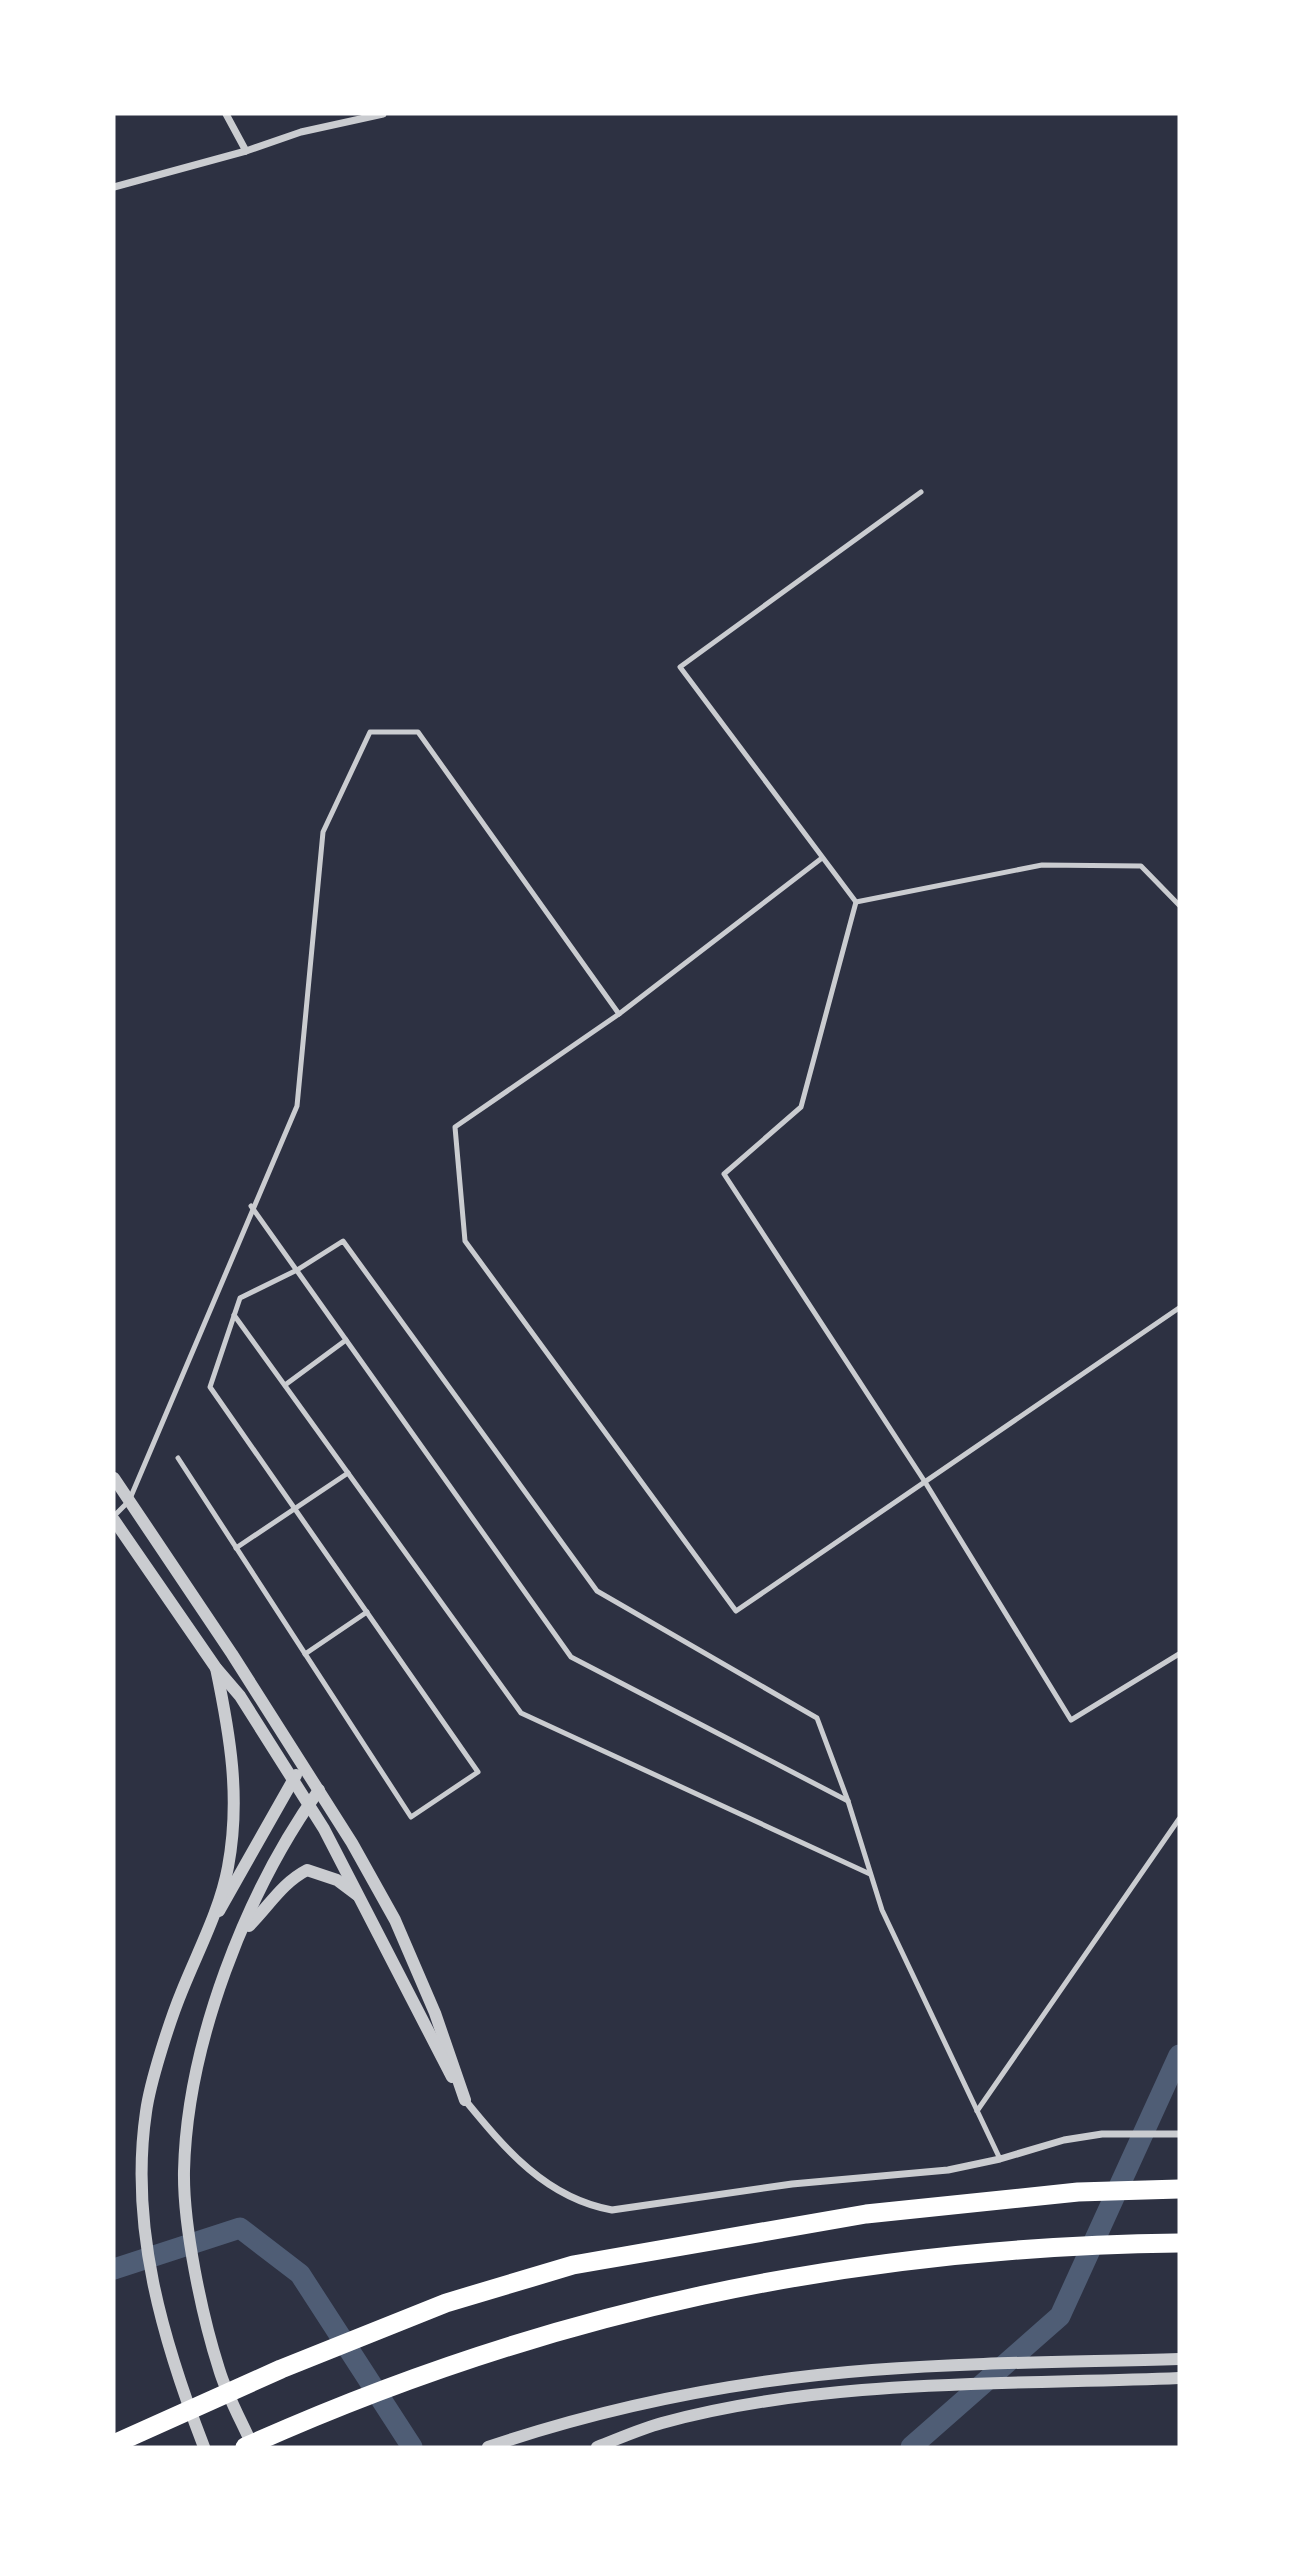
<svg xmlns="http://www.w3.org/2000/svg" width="1293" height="2561" font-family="'Fira Sans Condensed',sans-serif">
<rect width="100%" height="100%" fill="#2d3142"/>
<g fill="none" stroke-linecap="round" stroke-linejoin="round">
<g stroke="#4f5d75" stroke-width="21">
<polyline points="114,2269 240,2228 300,2274 412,2447"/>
<polyline points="911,2447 1060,2316 1179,2055"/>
</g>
<g stroke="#caccd0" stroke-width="5">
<polyline points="921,492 680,667 856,902 1042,865 1141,866 1179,905"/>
<polyline points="822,858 619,1014 455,1127 465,1241 736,1611 1179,1308"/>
<polyline points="856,902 801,1107 724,1174 925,1482 1071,1720 1179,1654"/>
<polyline points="251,1206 571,1657 848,1801"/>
<polyline points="234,1315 521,1713 870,1874"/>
<polyline points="285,1385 346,1340"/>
<polyline points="178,1458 411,1817 478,1772 210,1387 240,1298 297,1270 343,1241 597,1591 817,1718 848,1801 882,1910 1000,2159"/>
<polyline points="114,1516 129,1501 297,1106 323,832 370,732 418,732 619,1014"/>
<polyline points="236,1548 348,1473"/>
<polyline points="305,1654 367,1612"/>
<polyline points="977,2111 1179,1819"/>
</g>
<g stroke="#caccd0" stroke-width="7">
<polyline points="226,114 246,151"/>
<polyline points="114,187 246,151 301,132 383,114"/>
<path d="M465,2100C506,2150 546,2198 612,2210L792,2184L948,2170L1000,2159L1064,2140L1102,2134H1179"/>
</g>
<g stroke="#caccd0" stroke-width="12">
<polyline points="114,1478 232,1654 352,1843 395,1920 435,2013 465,2100"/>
<polyline points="114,1520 216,1668 240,1696 324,1829 452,2077"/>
<polyline points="219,1911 296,1775"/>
<path d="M249,1926C269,1906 282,1883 307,1870L337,1880L357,1895"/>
<path d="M204,2447C163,2341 129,2227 146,2112C150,2082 170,2020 182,1991C198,1951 220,1910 228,1867C241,1798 230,1735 216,1668"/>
<path d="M253,2447C242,2422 227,2396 219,2369C202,2316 183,2226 184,2171C187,2044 246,1892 319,1790"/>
<path d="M488,2447C612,2405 741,2380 872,2370C974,2362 1077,2362 1179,2359"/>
<path d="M597,2447C618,2439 640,2429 662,2423C825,2378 1011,2385 1179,2378"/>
</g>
<g stroke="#fff" stroke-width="19">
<polyline points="114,2444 281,2369 446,2303 573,2265 866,2214 1078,2192 1179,2189"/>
<path d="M245,2447C547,2311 849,2247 1179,2243"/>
</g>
</g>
<rect width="1293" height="2561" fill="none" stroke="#ffffff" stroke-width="231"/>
</svg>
